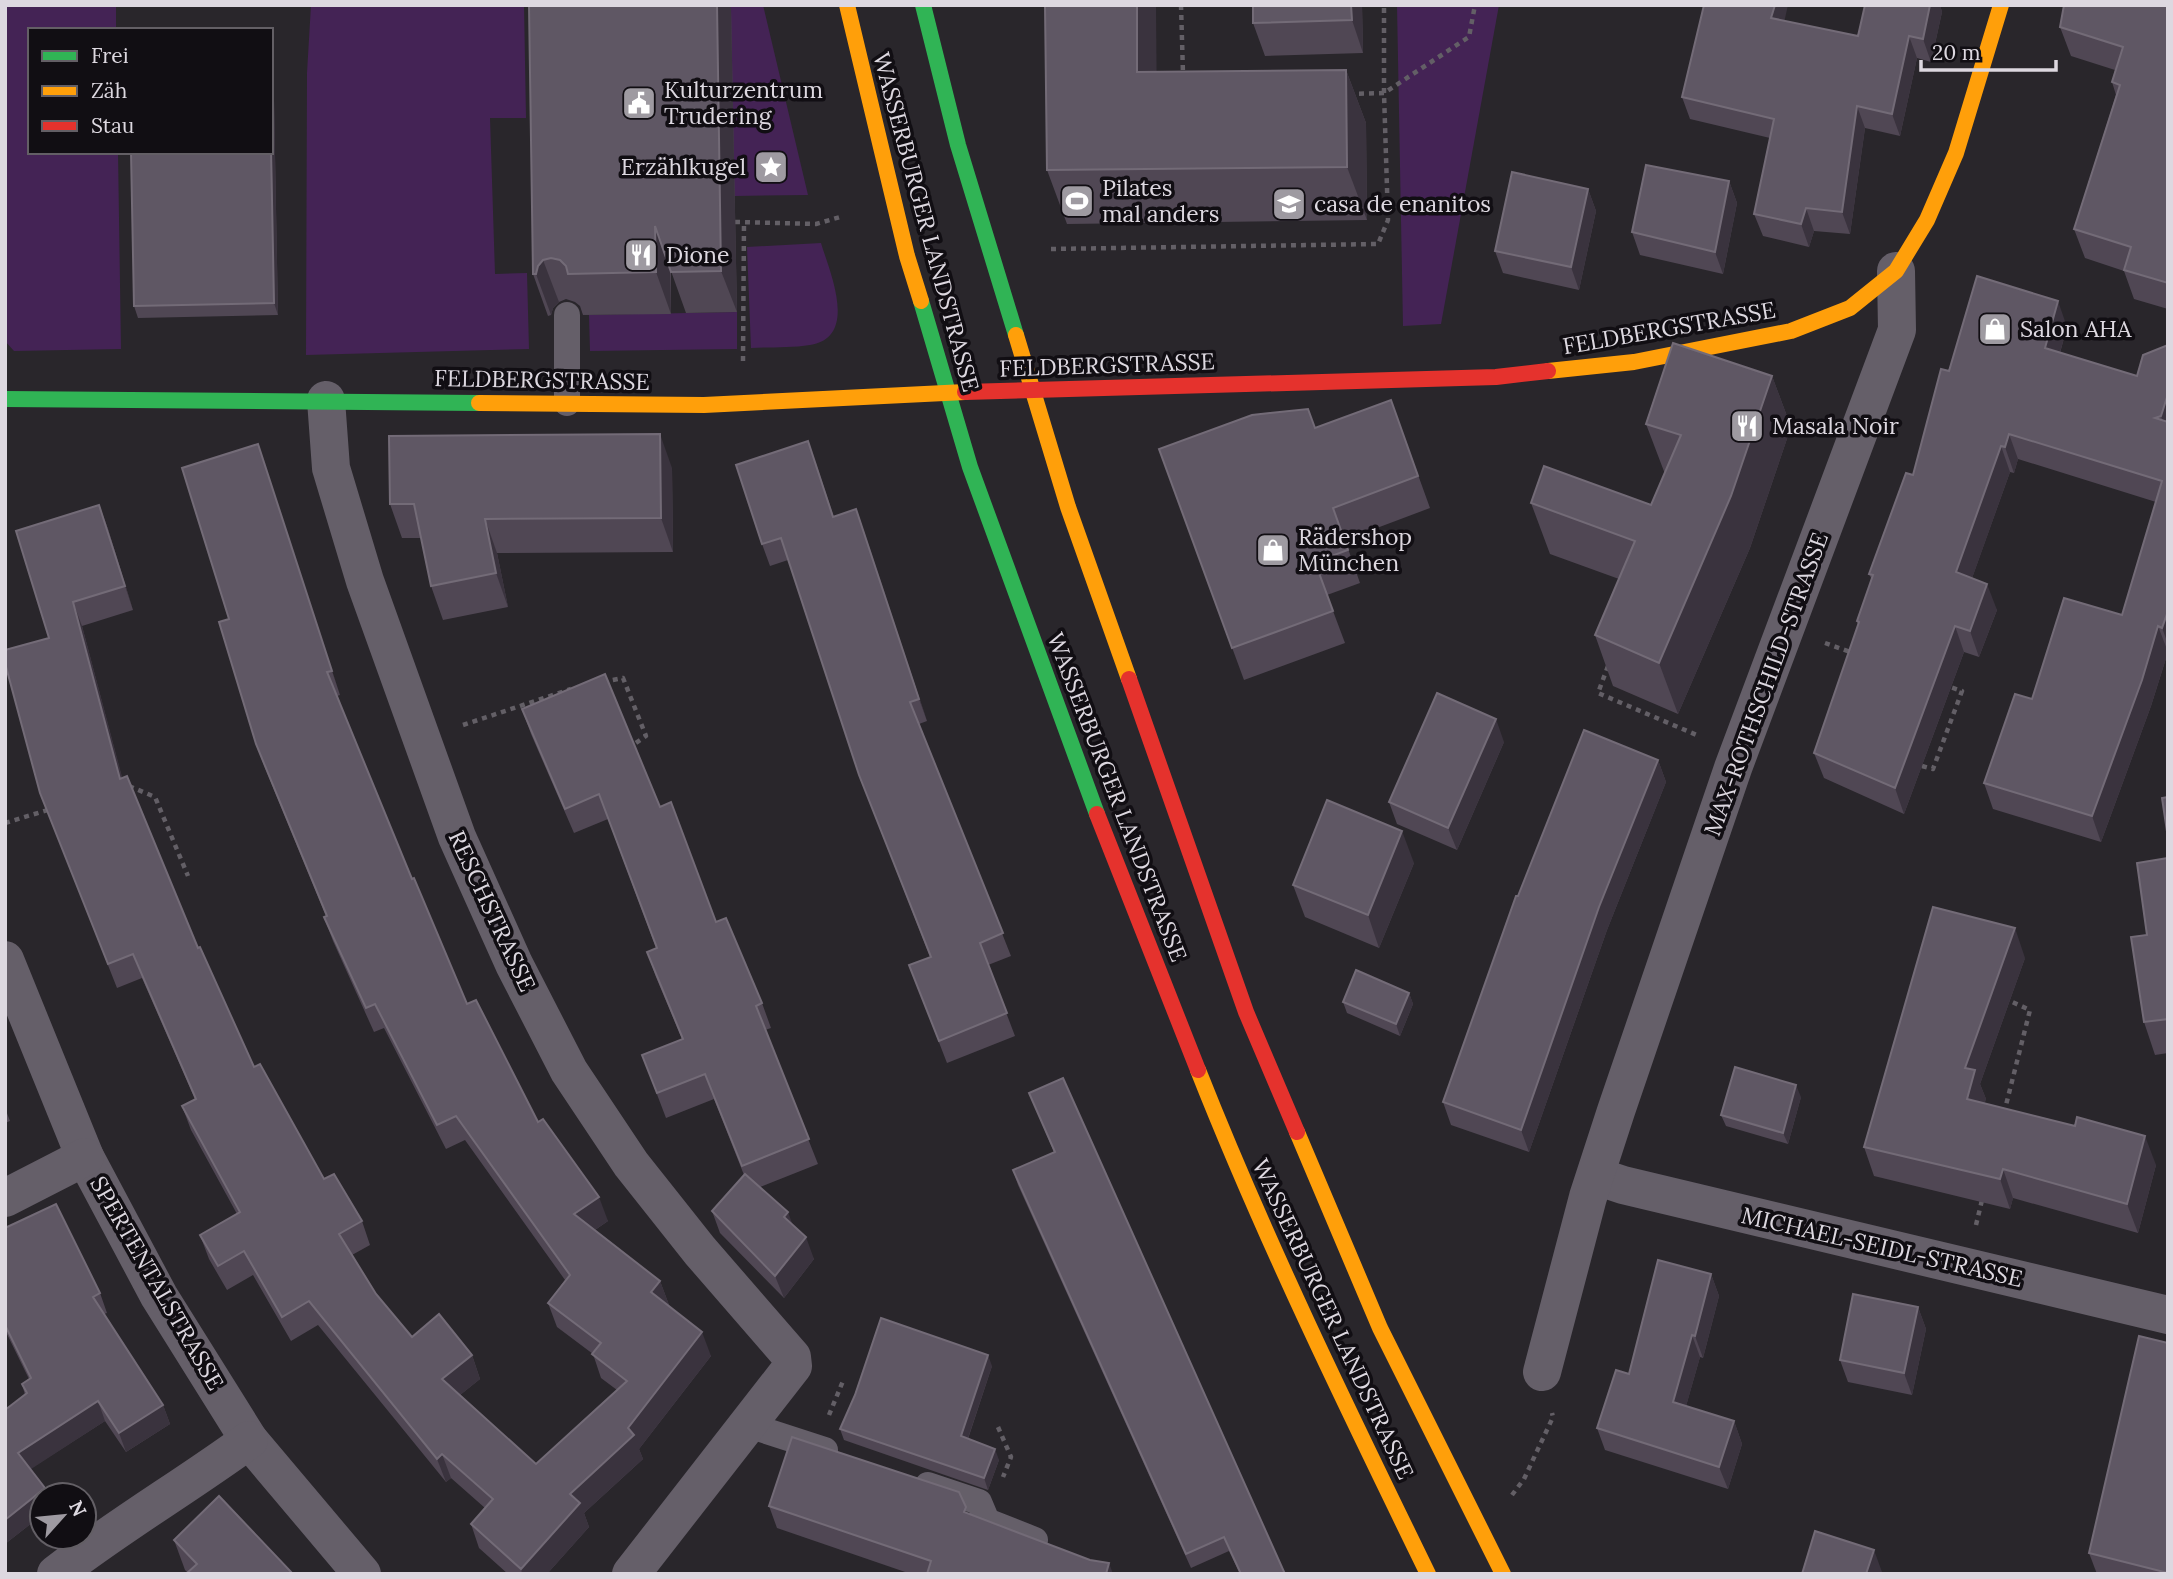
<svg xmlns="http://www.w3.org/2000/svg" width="2173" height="1579" font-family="Lora,serif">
<rect width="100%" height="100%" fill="#29262b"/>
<g fill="#442355">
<polygon points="5,5 116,5 116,30 30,30 30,152 118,152 121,349 14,351 5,341"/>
<polygon points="311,5 524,5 526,118 490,118 495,274 527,273 529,349 306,355 307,73"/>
<polygon points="543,5 763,5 808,195 734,196"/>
<polygon points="1397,5 1499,5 1441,324 1403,326"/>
<path d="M821,243C830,273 859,337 810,345C791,348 770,347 751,348L747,247Z"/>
<polygon points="737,312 737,349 590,351 589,315"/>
</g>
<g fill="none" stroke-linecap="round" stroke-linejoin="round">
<g stroke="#635f66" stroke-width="4.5" stroke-dasharray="5 5" stroke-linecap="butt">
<polyline points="1181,5 1183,74"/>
<polyline points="1349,94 1384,93 1469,37 1475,5"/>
<polyline points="735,222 816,224 840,217"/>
<polyline points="1051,249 1378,244 1388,220 1384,93 1384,5"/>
<polyline points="743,361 744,222"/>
<polyline points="1825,643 1853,653"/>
<polyline points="1608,666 1598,693 1699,736"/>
<polyline points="603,682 623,678 646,736 633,745"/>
<polyline points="463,725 571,689"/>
<polyline points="1922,766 1933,769 1962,691 1947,686"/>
<polyline points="129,786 155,797 188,876"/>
<polyline points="5,823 51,809"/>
<polyline points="2004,1113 2030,1010 2010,1001"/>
<polyline points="1976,1225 1983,1196"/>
<polyline points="829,1415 843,1381"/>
<polyline points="998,1427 1011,1457 1003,1477"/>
<polyline points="1512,1495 1524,1479 1553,1417 1552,1413"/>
</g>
<g stroke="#655f69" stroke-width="26">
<polyline points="567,315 567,403"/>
<polyline points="748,1425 825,1450"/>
<polyline points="928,1485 979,1502 987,1521 1035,1540"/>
</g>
<g stroke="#655f69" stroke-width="38">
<polyline points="326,400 331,468 365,581 457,837 514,964 569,1071 631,1164 700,1251 792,1357 793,1366 631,1574"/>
<polyline points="5,960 85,1157 159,1296 249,1440 362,1574"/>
<polyline points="1596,1176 1623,1185 2168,1315"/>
<polyline points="5,1198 85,1157"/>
<polyline points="1542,1372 1588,1197 1616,1111 1733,768 1897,330 1896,271"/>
<path d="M56,1574C118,1526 186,1486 249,1440"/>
</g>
<g stroke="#30b455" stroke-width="16">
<polyline points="923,5 958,145 1016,335"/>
<polyline points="921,301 970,467 1097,814"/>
<polyline points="5,399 479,403"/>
</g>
<g stroke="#ff9f0a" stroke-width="16">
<polyline points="847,5 907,256 921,301"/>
<polyline points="1016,335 1068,507 1129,679"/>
<polyline points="1548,371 1634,362 1791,331 1850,308 1896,271 1927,220 1956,153 2001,5"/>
<polyline points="479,403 704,405 965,392"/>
<path d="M1198,1070C1266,1242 1347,1408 1428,1574"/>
<polyline points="1297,1132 1380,1328 1503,1574"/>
</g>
<g stroke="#e5322d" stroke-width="16">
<polyline points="965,392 1496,377 1548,371"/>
<polyline points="1129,679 1246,1012 1297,1132"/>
<polyline points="1097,814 1198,1070"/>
</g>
</g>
<g fill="#504754">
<polygon points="1156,5 1156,72 1346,70 1366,123 1367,220 1067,224 1047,170"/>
<polygon points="1253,5 1362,5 1363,53 1265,56 1253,23"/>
<polygon points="1865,5 1940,5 1942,12 1931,62 1917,58 1900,136 1865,128 1850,234 1814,231 1809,247 1763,236 1754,214 1770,138 1690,119 1682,97 1784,21 1858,36"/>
<polygon points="2168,5 2168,309 2134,299 2124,271 2085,258 2074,229 2116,95 2112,82 2115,70 2071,56 2060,27"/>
<polygon points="731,8 737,312 686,313 671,271 671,314 583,315 580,306 575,302 566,299 559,302 553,308 551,315 548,316 533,274"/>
<polygon points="271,92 274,100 278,315 138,318 134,306 271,152"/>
<polygon points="1729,181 1737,203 1723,274 1640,255 1632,232"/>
<polygon points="1588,189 1596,211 1579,290 1503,273 1495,251"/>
<polygon points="2067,327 2060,353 2137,376 2168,345 2168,652 2151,706 2101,842 1993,809 1984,783 2032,699 2122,615 2156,502 2018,459 2014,473 2010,472 1972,578 1997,610 1979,657 1964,652 1904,814 1824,778 1814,753 1858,625 1857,621 1872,580 1869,574 1913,475 1949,371"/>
<polygon points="1772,376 1791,427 1750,548 1678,714 1613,686 1595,635 1619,579 1550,554 1531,503 1651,505 1665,474 1646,424"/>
<polygon points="1391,400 1430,508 1345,540 1360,583 1327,595 1345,643 1244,680 1159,449 1315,428"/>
<polygon points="816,464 834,517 856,509 927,721 919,724 1011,956 988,965 1015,1036 947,1063 909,965 930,957 859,775 788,560 770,566 762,544"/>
<polygon points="266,468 340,695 337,696 412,879 467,1004 538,1122 608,1221 595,1230 660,1281 669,1305 668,1306 711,1356 639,1449 643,1459 584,1513 589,1527 547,1574 508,1574 479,1548 471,1524 485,1508 451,1478 446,1482 318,1325 291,1341 253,1275 227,1290 209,1259 200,1235 237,1214 191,1130 182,1106 195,1099 142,978 117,988 40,793 49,638 99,505 108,529 133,610 82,626 122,778 198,948 254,1067 324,1179 362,1221 370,1245 352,1255 376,1294 412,1337 472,1355 480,1379 460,1395 536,1464 617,1390 601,1378 593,1354 557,1327 548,1303 565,1280 465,1140 446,1149 384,1028 374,1032 333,941 324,917 326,916 265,768 256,744 229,619"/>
<polygon points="672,468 673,552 497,553 508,607 443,620 431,586 421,538 402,538 390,504"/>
<polygon points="522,709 660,807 716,922 762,1003 771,1028 765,1030 818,1164 760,1187 792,1224 814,1259 784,1298 720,1233 712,1211 744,1175 714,1099 666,1118 642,1055 682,1039 656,977 647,952 656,948 608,819 574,833 531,734"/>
<polygon points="1504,742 1457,850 1397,824 1389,802"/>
<polygon points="1658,760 1666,782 1607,930 1529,1152 1451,1125 1443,1102 1518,896"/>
<polygon points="2168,858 2168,1053 2155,1055 2144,1022 2147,935"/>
<polygon points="1414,863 1379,948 1305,917 1293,885"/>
<polygon points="2025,958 1980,1084 1986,1099 1984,1103 2156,1165 2138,1233 2013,1198 2010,1209 1874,1176 1864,1147"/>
<polygon points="1409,993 1413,1004 1400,1036 1347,1013 1343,1002"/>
<polygon points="1029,1093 1285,1574 1240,1574 1229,1551 1191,1568 1018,1185 1013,1170 1054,1152"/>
<polygon points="1801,1097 1788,1144 1726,1126 1721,1115"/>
<polygon points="5,1108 10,1121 5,1123"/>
<polygon points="5,1228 100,1293 107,1313 104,1314 163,1405 170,1424 126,1452 105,1421 30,1469 45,1488 48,1495 42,1495 42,1515 5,1544 5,1410 25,1395 22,1384 29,1379 5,1330"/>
<polygon points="1711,1274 1719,1296 1703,1358 1700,1357 1686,1406 1734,1421 1742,1444 1728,1489 1605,1450 1597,1428 1629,1374"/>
<polygon points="1918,1307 1926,1329 1912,1395 1848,1382 1840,1360"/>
<polygon points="2168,1343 2168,1574 2097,1574 2089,1553"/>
<polygon points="992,1366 968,1439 999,1460 988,1490 844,1440 840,1429"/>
<polygon points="769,1506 968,1514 1113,1574 911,1574 777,1528"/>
<polygon points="174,1540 293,1574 187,1572 185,1570"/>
</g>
<g fill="#3a333e">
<polygon points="717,5 730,5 731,8 737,312 721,271"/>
<polygon points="1137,5 1156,5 1157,125 1137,72"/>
<polygon points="1351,5 1362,5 1363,53 1352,20"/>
<polygon points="1775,5 1788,5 1780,41 1771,18"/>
<polygon points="1930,5 1940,5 1942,12 1931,62 1923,39"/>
<polygon points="1909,36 1917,58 1900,136 1892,114"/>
<polygon points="1346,70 1366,123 1367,220 1347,167"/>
<polygon points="271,92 274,100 278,315 274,303"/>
<polygon points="1857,106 1865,128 1850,234 1842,212"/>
<polygon points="1729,181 1737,203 1723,274 1715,252"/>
<polygon points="1588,189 1596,211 1579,290 1571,267"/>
<polygon points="1806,208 1814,231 1809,247 1801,224"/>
<polygon points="655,226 670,267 671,314 656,272"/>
<polygon points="543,260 559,302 553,308 551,315 536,274 538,266"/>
<polygon points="2058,301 2067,327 2054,374 2045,348"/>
<polygon points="1772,376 1791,427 1750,548 1678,714 1659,663"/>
<polygon points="2168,394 2168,434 2161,416"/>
<polygon points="660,434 672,468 673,552 661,518"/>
<polygon points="2009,434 2018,459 2014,473 2005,447"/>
<polygon points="258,444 266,468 340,695 332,671"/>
<polygon points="2001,446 2010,472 1965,598 1956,572"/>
<polygon points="99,505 108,529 133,610 125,586"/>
<polygon points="856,509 864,531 927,721 919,699"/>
<polygon points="485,519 497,553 508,607 496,573"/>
<polygon points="1987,584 1997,610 1979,657 1970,631"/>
<polygon points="73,602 82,626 129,803 120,779"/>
<polygon points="2168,611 2168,644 2162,628"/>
<polygon points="1955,626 1964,652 1904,814 1895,788"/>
<polygon points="2158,626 2168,652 2151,706 2101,842 2092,816"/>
<polygon points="1496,719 1504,742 1457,850 1448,828"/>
<polygon points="1658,760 1666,782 1607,930 1529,1152 1521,1130 1599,907"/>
<polygon points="1402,831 1414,863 1379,948 1368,915"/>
<polygon points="2015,928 2025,958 1980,1084 1986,1099 1978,1128 1967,1099 1965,1068"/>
<polygon points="1409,993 1413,1004 1400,1036 1396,1024"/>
<polygon points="1796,1085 1801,1097 1788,1144 1783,1133"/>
<polygon points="2145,1136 2156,1165 2138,1233 2127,1204"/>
<polygon points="2003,1169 2013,1198 2010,1209 2000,1179"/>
<polygon points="599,1197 608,1221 583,1238 574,1214"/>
<polygon points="788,1212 796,1234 784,1217"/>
<polygon points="806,1237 814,1259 784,1298 775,1276"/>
<polygon points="1711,1274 1719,1296 1703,1358 1695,1336"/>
<polygon points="660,1281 669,1305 660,1316 651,1292"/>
<polygon points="1918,1307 1926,1329 1912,1395 1904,1373"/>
<polygon points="702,1332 711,1356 639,1449 643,1459 584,1513 589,1527 547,1574 522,1574 521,1569 570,1494 628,1428"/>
<polygon points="1692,1335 1700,1357 1681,1424 1673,1402"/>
<polygon points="472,1355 480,1379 450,1403 442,1379"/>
<polygon points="988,1355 992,1366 965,1447 961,1436"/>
<polygon points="98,1401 105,1421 25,1473 18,1453"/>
<polygon points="163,1405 170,1424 126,1452 119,1433"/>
<polygon points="1734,1421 1742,1444 1728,1489 1719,1467"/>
<polygon points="995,1449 999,1460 988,1490 984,1478"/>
<polygon points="442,1454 451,1478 446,1482 437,1459"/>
<polygon points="45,1488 48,1495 42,1495 42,1515 5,1544 5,1520"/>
<polygon points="1874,1550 1882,1572 1882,1574 1866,1574"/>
<polygon points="1109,1563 1113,1574 1106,1574"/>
</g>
<g fill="#5f5764" stroke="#736b77" stroke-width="2">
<polygon points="529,5 717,5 721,271 671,272 655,226 656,272 568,274 566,266 560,260 551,258 543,260 538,266 536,274 533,274"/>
<polygon points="1045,5 1137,5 1137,72 1346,70 1347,167 1047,170"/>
<polygon points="1253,5 1351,5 1352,20 1253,23"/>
<polygon points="1704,5 1775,5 1771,18 1858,36 1865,5 1930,5 1923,39 1909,36 1892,114 1857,106 1842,212 1806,208 1801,224 1754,214 1774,119 1682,97"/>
<polygon points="2064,5 2168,5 2168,283 2124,270 2131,247 2074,229 2120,85 2112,82 2123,47 2060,27"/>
<polygon points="271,149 274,303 134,306 131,152 271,152"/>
<polygon points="1646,165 1729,181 1715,252 1632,232"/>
<polygon points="1512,172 1588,189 1571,267 1495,251"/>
<polygon points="1977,276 2058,301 2045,348 2137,376 2143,355 2168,345 2168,394 2161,416 2155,418 2168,422 2168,611 2162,628 2158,626 2142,680 2092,816 1984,783 2015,694 2032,699 2064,598 2122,615 2162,481 2009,434 2005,447 2001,446 1956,572 1987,584 1970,631 1955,626 1895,788 1814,753 1859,622 1857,621 1873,575 1869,574 1906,473 1913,475 1941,369 1949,371"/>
<polygon points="1673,343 1772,376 1731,496 1659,663 1595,635 1635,541 1531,503 1544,466 1651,505 1681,435 1646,424"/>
<polygon points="1391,400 1418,476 1333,508 1348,550 1315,562 1333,611 1232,648 1159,449 1252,415 1308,409 1315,428"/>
<polygon points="660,434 661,518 485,519 496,573 431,586 414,504 390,504 389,436"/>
<polygon points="808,441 833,517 856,509 919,699 910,702 1003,933 980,943 1007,1013 939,1041 909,965 931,957 859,775 781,538 762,544 736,465"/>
<polygon points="258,444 332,671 327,672 412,879 414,878 467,1004 476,1000 538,1122 543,1119 599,1197 574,1214 660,1281 651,1292 702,1332 628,1428 634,1435 570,1494 580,1503 521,1569 471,1524 493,1499 442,1454 437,1459 309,1301 282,1317 244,1251 218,1266 200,1235 240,1212 182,1106 196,1099 133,954 108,964 40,793 5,663 5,650 49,638 16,531 99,505 125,586 73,602 120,779 127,776 198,948 200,947 254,1067 260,1064 324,1179 334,1174 362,1221 339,1234 376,1294 412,1337 439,1314 472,1355 442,1379 536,1464 627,1381 592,1354 601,1343 548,1303 570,1275 456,1116 437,1125 375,1004 366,1008 324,917 327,916 256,744 219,622 229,619 182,468"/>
<polygon points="605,674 660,807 671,802 716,922 726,918 762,1003 756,1006 809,1139 742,1166 705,1074 657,1093 642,1055 683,1039 647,952 657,948 599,794 565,809 522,709"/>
<polygon points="1437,693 1496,719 1448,828 1389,802"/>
<polygon points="1584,730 1658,760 1599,907 1521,1130 1443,1102 1516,896 1518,896"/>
<polygon points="2168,797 2168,838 2162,798"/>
<polygon points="1327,800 1402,831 1368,915 1293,885"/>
<polygon points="2168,858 2168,1019 2144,1022 2131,937 2147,935 2137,863"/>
<polygon points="1933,907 2015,928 1965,1068 1975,1070 1967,1099 2075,1126 2077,1117 2145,1136 2127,1204 2003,1169 2000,1179 1864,1147"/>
<polygon points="1356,970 1409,993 1396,1024 1343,1002"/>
<polygon points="1735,1067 1796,1085 1783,1133 1721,1115"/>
<polygon points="1063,1078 1285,1574 1241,1574 1224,1537 1186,1554 1013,1170 1055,1152 1029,1093"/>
<polygon points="745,1174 788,1212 784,1217 806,1237 775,1276 712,1211"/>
<polygon points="56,1204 100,1293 93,1297 163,1405 119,1433 98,1401 18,1453 45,1488 5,1520 5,1410 27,1393 22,1384 31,1378 5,1325 5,1228"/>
<polygon points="1658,1260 1711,1274 1695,1336 1692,1335 1673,1402 1734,1421 1719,1467 1597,1428 1616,1370 1629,1374"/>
<polygon points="1853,1294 1918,1307 1904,1373 1840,1360"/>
<polygon points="881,1318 988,1355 961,1436 995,1449 984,1478 840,1429 855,1395"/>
<polygon points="2139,1336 2168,1343 2168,1573 2089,1553"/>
<polygon points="792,1437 959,1492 966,1507 964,1512 1090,1560 1109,1563 1106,1574 927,1574 931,1561 769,1506"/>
<polygon points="219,1496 293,1574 186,1574 197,1564 174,1540"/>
<polygon points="1815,1531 1874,1550 1866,1574 1802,1574"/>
</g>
<defs>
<g id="civic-square" transform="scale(1.75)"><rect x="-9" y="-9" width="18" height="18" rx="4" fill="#9e9aa1" stroke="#110e13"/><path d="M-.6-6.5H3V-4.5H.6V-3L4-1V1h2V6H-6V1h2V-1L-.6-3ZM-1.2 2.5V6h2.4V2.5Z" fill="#fff"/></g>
<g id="sight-square" transform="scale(1.75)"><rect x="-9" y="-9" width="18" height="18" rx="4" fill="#9e9aa1" stroke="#110e13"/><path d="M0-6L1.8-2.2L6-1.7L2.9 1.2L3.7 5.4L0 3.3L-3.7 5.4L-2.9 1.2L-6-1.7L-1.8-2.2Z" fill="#fff"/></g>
<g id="stadium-square" transform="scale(1.75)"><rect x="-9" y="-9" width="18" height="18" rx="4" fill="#9e9aa1" stroke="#110e13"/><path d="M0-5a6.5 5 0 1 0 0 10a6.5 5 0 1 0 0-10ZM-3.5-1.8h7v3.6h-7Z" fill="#fff"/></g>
<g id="school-square" transform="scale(1.75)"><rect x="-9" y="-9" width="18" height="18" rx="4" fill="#9e9aa1" stroke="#110e13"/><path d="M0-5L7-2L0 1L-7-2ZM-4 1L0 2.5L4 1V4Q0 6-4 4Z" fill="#fff"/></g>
<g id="restaurant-square" transform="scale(1.75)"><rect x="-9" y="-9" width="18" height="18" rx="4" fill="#9e9aa1" stroke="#110e13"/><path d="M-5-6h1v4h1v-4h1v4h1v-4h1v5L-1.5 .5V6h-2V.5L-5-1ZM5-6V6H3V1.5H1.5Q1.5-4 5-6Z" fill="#fff"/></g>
<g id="shop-square" transform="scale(1.75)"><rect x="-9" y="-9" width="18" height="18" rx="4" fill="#9e9aa1" stroke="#110e13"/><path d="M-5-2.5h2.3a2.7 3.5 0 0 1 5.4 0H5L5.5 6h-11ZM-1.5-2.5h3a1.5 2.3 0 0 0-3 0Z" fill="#fff"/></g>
</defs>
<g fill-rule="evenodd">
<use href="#civic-square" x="639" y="103"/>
<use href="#sight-square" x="771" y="167"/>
<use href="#stadium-square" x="1077" y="201"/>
<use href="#school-square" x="1289" y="204"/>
<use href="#restaurant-square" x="641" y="255"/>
<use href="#shop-square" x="1995" y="329"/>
<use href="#restaurant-square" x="1747" y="426"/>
<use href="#shop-square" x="1273" y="550"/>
</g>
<g text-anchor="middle" stroke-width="7" stroke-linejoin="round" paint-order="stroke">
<g font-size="23" fill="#ddd8e0" stroke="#110e13" text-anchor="start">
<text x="664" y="98">Kulturzentrum<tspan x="664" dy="26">Trudering</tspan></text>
<text x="746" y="175" text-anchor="end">Erzählkugel</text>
<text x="1102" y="196">Pilates<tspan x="1102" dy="26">mal anders</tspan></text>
<text x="1314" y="212">casa de enanitos</text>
<text x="666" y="263">Dione</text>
<text x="2020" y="337">Salon AHA</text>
<text x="1772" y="434">Masala Noir</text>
<text x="1298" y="545">Rädershop<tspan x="1298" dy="26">München</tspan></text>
</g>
<g font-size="23" fill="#ddd8e0" stroke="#110e13">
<text transform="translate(926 222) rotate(75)" y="8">WASSERBURGER LANDSTRASSE</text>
<text transform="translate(1669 328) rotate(-10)" y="8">FELDBERGSTRASSE</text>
<text transform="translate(1107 365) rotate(-2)" y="8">FELDBERGSTRASSE</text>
<text transform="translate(542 380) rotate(1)" y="8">FELDBERGSTRASSE</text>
<text transform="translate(1766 684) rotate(-70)" y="8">MAX-ROTHSCHILD-STRASSE</text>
<text transform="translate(1117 797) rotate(69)" y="8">WASSERBURGER LANDSTRASSE</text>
<text transform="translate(492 911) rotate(65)" y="8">RESCHSTRASSE</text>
<text transform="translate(1882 1247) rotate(13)" y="8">MICHAEL-SEIDL-STRASSE</text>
<text transform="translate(157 1283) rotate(60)" y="8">SPERTENTALSTRASSE</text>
<text transform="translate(1333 1319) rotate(65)" y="8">WASSERBURGER LANDSTRASSE</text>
</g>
</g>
<rect width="2173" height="1579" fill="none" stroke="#ddd8e0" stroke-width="14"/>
<rect x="28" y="28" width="245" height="126" fill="#110e13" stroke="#635f65" stroke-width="2"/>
<rect x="42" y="51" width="35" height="10" fill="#30b455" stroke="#635f65" stroke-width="2"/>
<text x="91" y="63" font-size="21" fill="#ddd8e0">Frei</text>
<rect x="42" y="86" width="35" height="10" fill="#ff9f0a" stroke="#635f65" stroke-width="2"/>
<text x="91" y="98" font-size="21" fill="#ddd8e0">Zäh</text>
<rect x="42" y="121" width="35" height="10" fill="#e5322d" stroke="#635f65" stroke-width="2"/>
<text x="91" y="133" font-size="21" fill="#ddd8e0">Stau</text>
<g transform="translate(63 1516) rotate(63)"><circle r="33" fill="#110e13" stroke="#635f65" stroke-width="2"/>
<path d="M0-5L12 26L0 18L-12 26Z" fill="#9e9aa1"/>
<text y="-10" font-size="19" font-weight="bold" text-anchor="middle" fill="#ddd8e0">N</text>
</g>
<path d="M1921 60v10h135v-10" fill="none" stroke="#ddd8e0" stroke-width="3.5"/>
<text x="1932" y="60" font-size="21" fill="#ddd8e0" stroke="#110e13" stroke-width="5" paint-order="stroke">20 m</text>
</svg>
